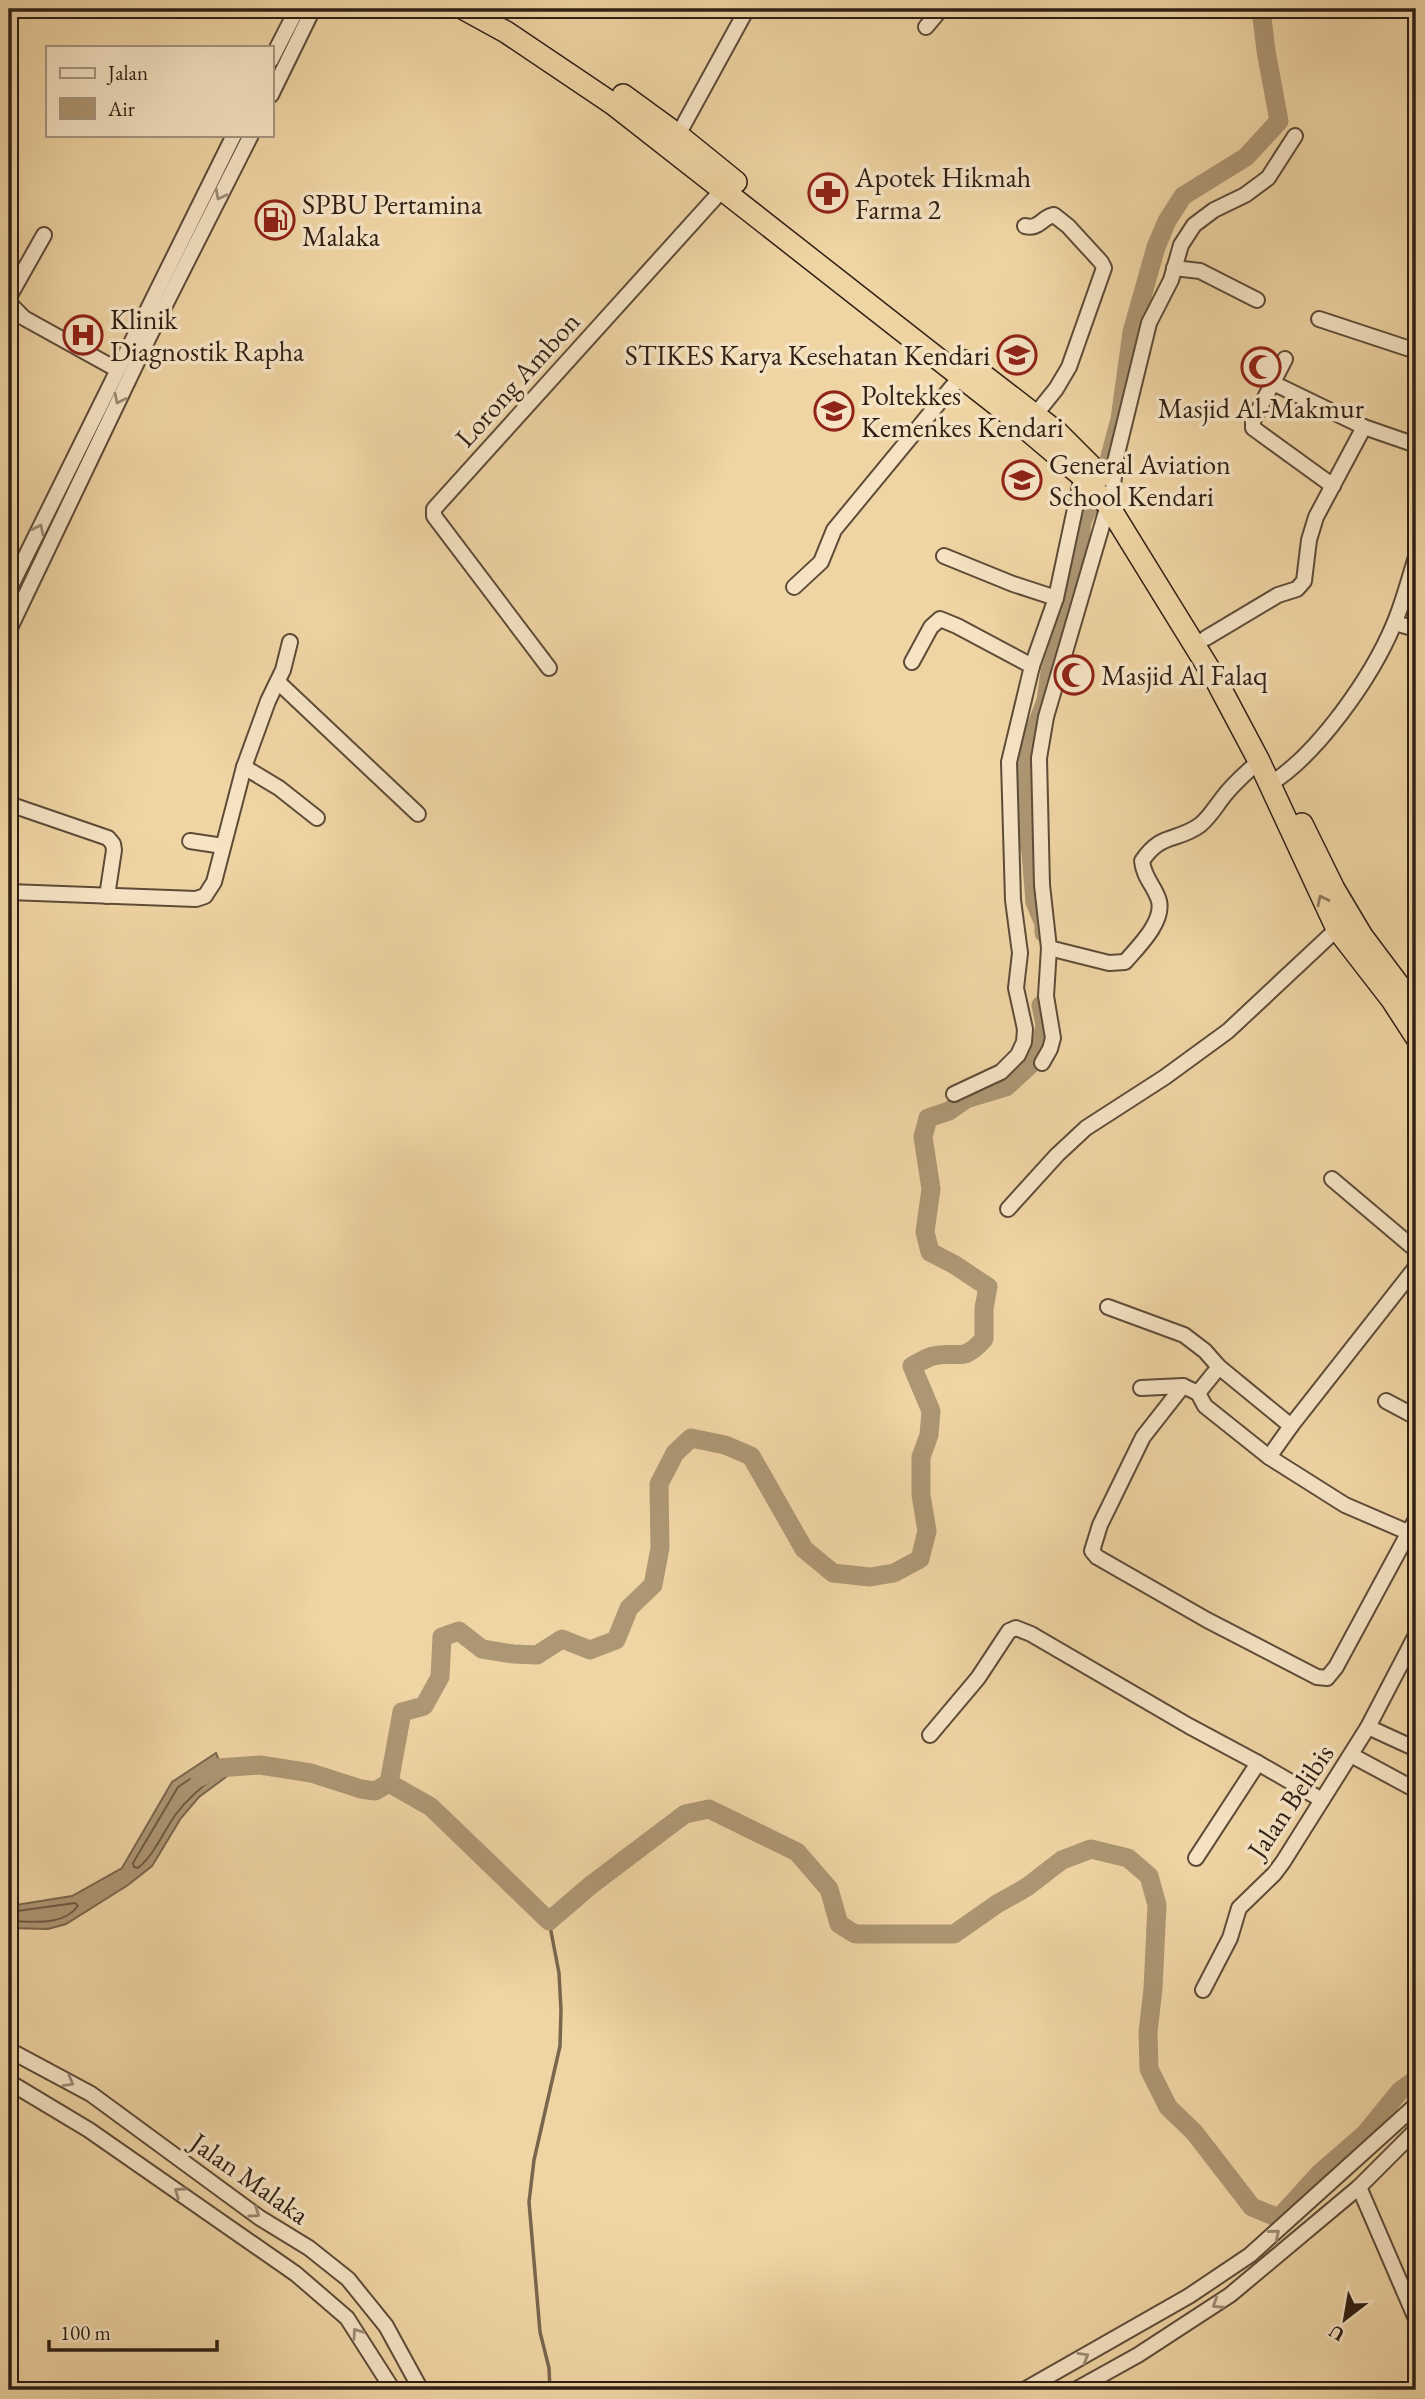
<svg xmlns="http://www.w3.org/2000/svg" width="1425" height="2399" font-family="'EB Garamond',serif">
<rect width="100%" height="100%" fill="#efd4a4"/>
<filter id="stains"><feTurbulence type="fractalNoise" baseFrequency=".00286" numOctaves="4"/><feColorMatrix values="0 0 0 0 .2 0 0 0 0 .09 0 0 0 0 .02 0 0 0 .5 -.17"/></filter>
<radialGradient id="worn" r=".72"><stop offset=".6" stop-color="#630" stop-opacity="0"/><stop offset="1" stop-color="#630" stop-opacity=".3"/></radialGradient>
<polygon fill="#ad9673" stroke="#7a664d" stroke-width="2" points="216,1753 226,1777 199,1797 181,1818 152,1866 128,1885 66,1924 48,1929 9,1928 9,1903 16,1905 72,1896 122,1868 172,1782"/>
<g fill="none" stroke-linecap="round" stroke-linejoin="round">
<g stroke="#6e5a44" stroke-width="2">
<path d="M210,1766L214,1767L216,1776C201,1788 188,1798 176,1814C163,1832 155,1854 138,1868L134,1867L133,1863L178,1787Z"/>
<path d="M9,1910L17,1911L75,1903L78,1906C62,1927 32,1921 9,1921"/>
</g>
<polyline stroke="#7a664d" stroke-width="3.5" points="549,1921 559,1973 561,2010 560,2046 534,2160 529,2202 540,2332 549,2368 550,2390"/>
<g stroke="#ad9673" stroke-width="19">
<polyline points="1044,933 1044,924 1035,902 1031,853 1024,820 1022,789 1024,758 1046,701 1050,671 1072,606 1082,522 1109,460 1120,419 1132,332 1156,247 1167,221 1183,196 1246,157 1279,121 1266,51 1261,9"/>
<polyline points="200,1777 218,1768 260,1765 311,1773 361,1789 375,1791 389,1783 431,1807 549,1921 591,1885 685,1814 709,1809 797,1852 829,1889 839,1924 855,1934 954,1934 997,1904 1027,1887 1062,1860 1091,1849 1128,1858 1149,1876 1157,1905 1153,1989 1148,2032 1149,2069 1168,2107 1194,2132 1252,2207 1279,2218 1320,2173 1365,2134 1400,2091 1416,2079"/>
<path d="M389,1783L402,1712L424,1706L440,1677L442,1637L459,1631L482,1649L513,1654L537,1655L562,1639L590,1650L616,1640L629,1608L653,1585L660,1548L659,1484L675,1453L691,1438L725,1445L751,1456L804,1549L833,1573L870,1577L894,1573L920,1559L927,1531L921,1495V1457L929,1435L931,1411L912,1366C918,1363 926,1358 933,1356C958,1350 962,1364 984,1339V1308L988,1287L955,1265L930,1252L925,1232L931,1189L923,1137L928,1118L949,1111L966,1099L1006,1087L1030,1065L1041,1048L1045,1025L1041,1005"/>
</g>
<g stroke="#5e4c38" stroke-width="18">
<g id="minor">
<polyline points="497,11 498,9"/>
<polyline points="926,27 941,9"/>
<polyline points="271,60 297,9"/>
<polyline points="271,95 313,9"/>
<polyline points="678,135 747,9"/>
<path d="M1025,226C1039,230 1042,217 1054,215L1068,226L1101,262L1104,268L1069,367L1056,389L1035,415"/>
<polyline points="1174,268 1200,271 1257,300"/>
<polyline points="9,297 44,235"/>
<polyline points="9,303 24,318 116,369"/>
<polyline points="1319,319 1416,351"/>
<polyline points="1285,359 1253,421 1253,428 1333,486"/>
<polyline points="1273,383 1364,427"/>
<polyline points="1113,489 1115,462 1149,323 1171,280 1181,245 1194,225 1214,210 1245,195 1268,178 1295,136"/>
<polyline points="944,556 1013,584 1056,598 1082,476"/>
<polyline points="794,587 821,562 834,530 961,376"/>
<polyline points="9,590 234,135"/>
<polyline points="1395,623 1416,629"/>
<polyline points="9,630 149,337 251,135"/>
<polyline points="1206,638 1278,595 1297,589 1304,581 1309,540 1316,517 1364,427 1416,445"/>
<polyline points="912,662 931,627 940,619 957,626 1032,666"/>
<polyline points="549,668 434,516 434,509 723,189"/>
<polyline points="278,682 418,814"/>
<polyline points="244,767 279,788 317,818"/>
<path d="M1270,784C1318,754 1372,677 1394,624C1403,603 1409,579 1416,557"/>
<polyline points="9,804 108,838 113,844 114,850 107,896"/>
<polyline points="190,841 223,846"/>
<polyline points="9,892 196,899 205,896 214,882 244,767 268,701 283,670 290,642"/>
<path d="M1049,948L1109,963L1125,962C1138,947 1164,922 1159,901C1155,886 1144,879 1142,861C1161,832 1177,842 1200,825C1210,817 1216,806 1224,796C1234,783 1247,772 1259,761"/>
<polyline points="1042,1063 1050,1049 1053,1038 1046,996 1049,948 1042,885 1039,758 1046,717 1108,505"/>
<polyline points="954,1094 1001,1072 1018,1055 1024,1042 1025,1029 1016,988 1020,953 1013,900 1009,762 1032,666 1056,598"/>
<polyline points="1332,1179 1416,1250"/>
<polyline points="1008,1209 1057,1155 1086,1128 1165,1077 1228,1031 1337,929"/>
<polyline points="1108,1307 1184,1335 1205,1351 1219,1367 1291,1426 1416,1267"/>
<polyline points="1183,1386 1143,1437 1100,1525 1092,1551 1097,1557 1207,1620 1317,1677 1327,1678 1336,1667 1416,1519"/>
<polyline points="1141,1388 1183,1386 1198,1393 1219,1367"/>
<polyline points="1198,1393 1205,1406 1269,1457"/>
<polyline points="1386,1401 1416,1417"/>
<polyline points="1291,1426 1269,1457 1345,1505 1410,1533"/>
<polyline points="1368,1727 1416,1749"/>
<polyline points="930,1735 978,1678 1009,1631 1016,1628 1031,1634 1189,1726 1258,1763 1322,1800"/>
<polyline points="1351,1755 1416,1790"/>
<polyline points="1196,1858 1258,1763"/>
<polyline points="1203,1990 1230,1938 1239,1908 1274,1874 1283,1862 1368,1727 1416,1635"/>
<polyline points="9,2050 91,2094 260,2218 309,2248 348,2279 386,2326 421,2390"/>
<polyline points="9,2082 89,2130 296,2274 347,2318 393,2390"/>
<polyline points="1359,2187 1416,2319"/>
<polyline points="1024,2390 1189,2296 1250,2255 1416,2105"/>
<polyline points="1075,2390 1138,2355 1230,2295 1359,2187 1416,2130"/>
</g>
</g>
<g stroke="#2e1f14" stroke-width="24">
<g id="highway">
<polyline points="464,9 506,32 613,104 1006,412 1082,476 1108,505 1216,680 1259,761 1337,929 1392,1000 1416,1037"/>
<polyline points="623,95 678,135 736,182"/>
<polyline points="965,361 1057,432 1101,476"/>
<polyline points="1302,824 1334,889 1362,936 1416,1008"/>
</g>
</g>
<use href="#minor" stroke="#f5e3c4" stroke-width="14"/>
<use href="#highway" stroke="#efd4a4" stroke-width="21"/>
</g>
<defs><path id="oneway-chevron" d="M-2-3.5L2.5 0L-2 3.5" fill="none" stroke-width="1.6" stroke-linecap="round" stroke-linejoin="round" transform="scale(1.75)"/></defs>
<g stroke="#9b8b75">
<use href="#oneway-chevron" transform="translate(220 195) rotate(117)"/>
<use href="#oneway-chevron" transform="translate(119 399) rotate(116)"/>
<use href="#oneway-chevron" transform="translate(39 529) rotate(-64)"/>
<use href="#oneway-chevron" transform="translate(69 2082) rotate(29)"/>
<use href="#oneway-chevron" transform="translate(179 2192) rotate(-145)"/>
<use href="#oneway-chevron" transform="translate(255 2213) rotate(35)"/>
<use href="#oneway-chevron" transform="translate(1275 2234) rotate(-40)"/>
<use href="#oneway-chevron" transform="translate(1217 2304) rotate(147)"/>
<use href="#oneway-chevron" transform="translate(357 2333) rotate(-125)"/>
<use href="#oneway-chevron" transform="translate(1084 2357) rotate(-30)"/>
</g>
<use stroke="#8e7a5c" href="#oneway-chevron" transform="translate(1322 900) rotate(-116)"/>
<defs>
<g id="pharmacy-ring" transform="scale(2.0125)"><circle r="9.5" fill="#f5e3c4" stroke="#8f2418" stroke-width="1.5"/><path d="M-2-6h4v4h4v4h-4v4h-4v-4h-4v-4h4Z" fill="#8f2418"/></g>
<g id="fuel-ring" transform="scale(2.0125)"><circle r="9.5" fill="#f5e3c4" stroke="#8f2418" stroke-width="1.5"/><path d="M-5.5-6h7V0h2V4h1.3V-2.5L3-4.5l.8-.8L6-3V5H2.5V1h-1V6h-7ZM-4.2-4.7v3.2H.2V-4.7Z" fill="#8f2418"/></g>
<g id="hospital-ring" transform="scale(2.0125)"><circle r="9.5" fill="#f5e3c4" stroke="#8f2418" stroke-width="1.5"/><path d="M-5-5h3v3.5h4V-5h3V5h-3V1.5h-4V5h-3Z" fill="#8f2418"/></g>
<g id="university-ring" transform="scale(2.0125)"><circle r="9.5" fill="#f5e3c4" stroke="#8f2418" stroke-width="1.5"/><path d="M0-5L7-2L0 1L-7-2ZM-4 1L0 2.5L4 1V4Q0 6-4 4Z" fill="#8f2418"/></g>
<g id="mosque-ring" transform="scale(2.0125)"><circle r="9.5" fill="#f5e3c4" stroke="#8f2418" stroke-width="1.5"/><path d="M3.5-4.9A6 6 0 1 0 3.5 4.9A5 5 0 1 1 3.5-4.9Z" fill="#8f2418"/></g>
<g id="school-ring" transform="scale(2.0125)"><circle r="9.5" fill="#f5e3c4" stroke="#8f2418" stroke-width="1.5"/><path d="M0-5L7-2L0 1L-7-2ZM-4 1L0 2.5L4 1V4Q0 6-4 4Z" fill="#8f2418"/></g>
</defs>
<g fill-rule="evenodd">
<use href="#pharmacy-ring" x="828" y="193"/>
<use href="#fuel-ring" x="275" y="220"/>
<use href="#hospital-ring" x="83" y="335"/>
<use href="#university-ring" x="1017" y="355"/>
<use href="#mosque-ring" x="1261" y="367"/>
<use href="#university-ring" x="834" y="411"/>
<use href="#school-ring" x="1022" y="480"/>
<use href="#mosque-ring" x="1074" y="675"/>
</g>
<g text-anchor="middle" stroke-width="7" stroke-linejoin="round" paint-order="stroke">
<g font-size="28" fill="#2e1f14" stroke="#f5e3c4" text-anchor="start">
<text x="855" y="187">Apotek Hikmah<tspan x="855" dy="32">Farma 2</tspan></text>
<text x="302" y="214">SPBU Pertamina<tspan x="302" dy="32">Malaka</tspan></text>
<text x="110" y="329">Klinik<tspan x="110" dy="32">Diagnostik Rapha</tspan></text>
<text x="990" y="365" text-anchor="end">STIKES Karya Kesehatan Kendari</text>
<text x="861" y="405">Poltekkes<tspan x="861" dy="32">Kemenkes Kendari</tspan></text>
<text x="1261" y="418" text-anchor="middle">Masjid Al-Makmur</text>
<text x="1049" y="474">General Aviation<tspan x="1049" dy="32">School Kendari</tspan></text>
<text x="1101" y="685">Masjid Al Falaq</text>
</g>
<g font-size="28" fill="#2e1f14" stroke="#f5e3c4">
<text transform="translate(517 379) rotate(-48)" y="10">Lorong Ambon</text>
<text transform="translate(1290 1801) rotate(-56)" y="10">Jalan Belibis</text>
<text transform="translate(250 2178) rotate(35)" y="10">Jalan Malaka</text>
</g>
</g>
<rect width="1425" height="2399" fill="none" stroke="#efd4a4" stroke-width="35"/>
<rect x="10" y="10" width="1404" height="2378" fill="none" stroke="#2e1f14" stroke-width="3.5"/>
<rect x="18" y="18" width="1390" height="2364" fill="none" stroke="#2e1f14" stroke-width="2"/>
<rect x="46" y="46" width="228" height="91" fill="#f5e3c4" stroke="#a5957e" stroke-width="2"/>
<rect x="60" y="68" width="35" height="10" fill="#f5e3c4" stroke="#a5957e" stroke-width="2"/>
<text x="108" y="80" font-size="21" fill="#2e1f14">Jalan</text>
<rect x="60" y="98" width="35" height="21" fill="#ad9673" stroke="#a5957e" stroke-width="2"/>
<text x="108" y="116" font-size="21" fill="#2e1f14">Air</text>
<g transform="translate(1345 2319) rotate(211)" stroke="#f5e3c4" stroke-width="5" paint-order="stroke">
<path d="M0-5L12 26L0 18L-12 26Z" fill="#2e1f14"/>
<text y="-10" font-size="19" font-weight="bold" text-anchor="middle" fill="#2e1f14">U</text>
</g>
<path d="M49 2340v10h168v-10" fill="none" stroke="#2e1f14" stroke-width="3.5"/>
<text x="60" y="2340" font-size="21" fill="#2e1f14" stroke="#f5e3c4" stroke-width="5" paint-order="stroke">100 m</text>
<rect width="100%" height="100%" filter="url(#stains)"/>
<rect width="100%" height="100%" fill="url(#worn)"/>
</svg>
